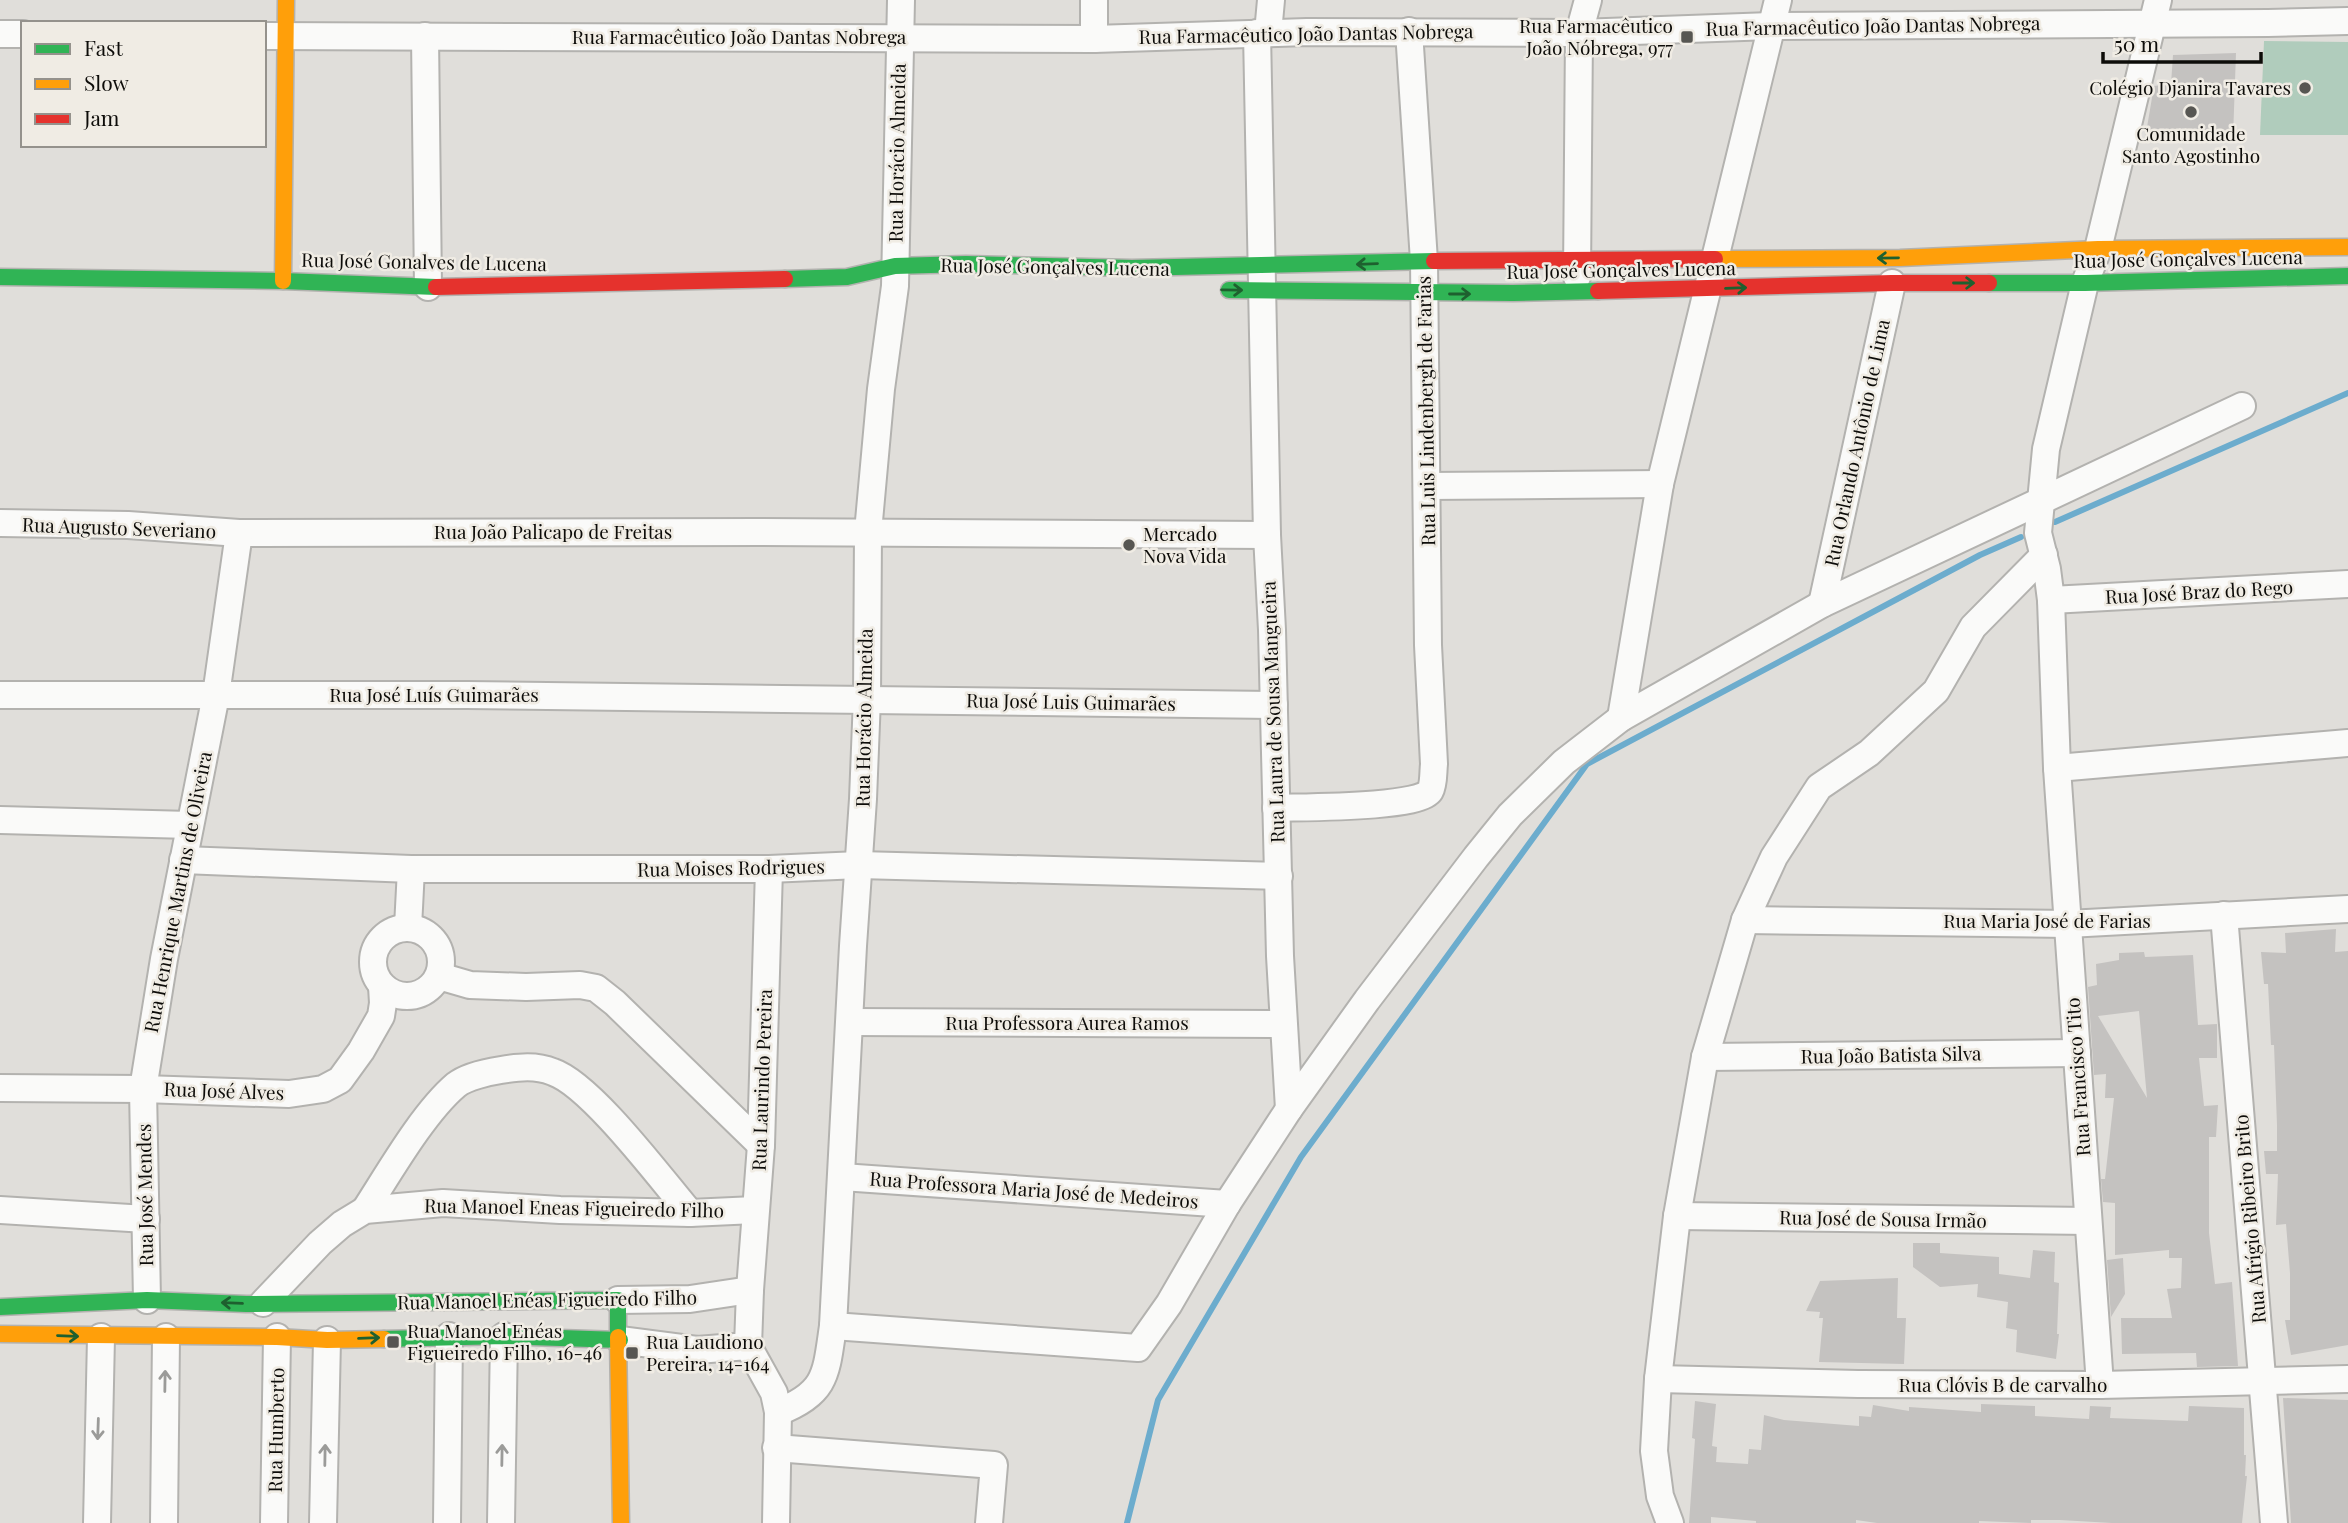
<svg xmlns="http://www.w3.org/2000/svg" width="2348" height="1523" font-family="'Playfair Display',serif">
<rect width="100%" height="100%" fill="#e0deda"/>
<polygon fill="#b0ccbc" points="2264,41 2348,42 2348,135 2260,135"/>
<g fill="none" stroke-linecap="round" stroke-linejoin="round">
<g stroke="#6caccd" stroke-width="6">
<polyline points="2055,522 2348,393"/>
<polyline points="1127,1523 1158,1400 1301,1157 1587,764 1980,555 2021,537"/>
</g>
</g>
<g fill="#c4c2c0" fill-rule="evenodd">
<polygon points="2236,53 2233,138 2145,139 2154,86 2171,84 2173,55"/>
<polygon points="2336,929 2335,952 2348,951 2348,1345 2291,1355 2285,1320 2290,1320 2290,1273 2286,1224 2276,1225 2278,1174 2266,1174 2264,1151 2277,1151 2277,1125 2274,1045 2271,1045 2268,984 2264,984 2261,952 2286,953 2285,933"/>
<path d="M2144,952L2145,957L2193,955L2198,1025L2217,1024V1058H2199L2204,1106L2218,1105L2216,1137H2209V1233L2215,1284L2232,1282L2238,1366L2197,1367L2196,1353L2122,1354L2121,1318H2172L2167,1289L2181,1288L2182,1258H2169V1250L2115,1255V1203L2103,1202L2101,1179H2105L2114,1098H2105L2106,1074L2094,1075L2088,987L2097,985L2096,964L2119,960V953ZM2139,1011L2147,1098L2098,1016Z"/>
<polygon points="1913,1243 1940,1243 1940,1253 1999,1257 1999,1274 2030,1278 2033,1250 2055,1252 2054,1282 2059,1283 2057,1334 2059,1334 2056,1359 2016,1352 2017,1330 2006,1328 2008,1302 1977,1297 1978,1284 1940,1287 1913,1267"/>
<polygon points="2123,1258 2125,1294 2111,1317 2107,1260"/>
<polygon points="1898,1278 1897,1318 1906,1318 1904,1364 1819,1362 1823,1318 1819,1318 1820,1312 1806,1311 1820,1281"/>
<polygon points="2283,1398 2348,1400 2348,1523 2291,1523"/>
<polygon points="1695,1401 1716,1404 1712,1446 1717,1447 1716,1462 1748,1464 1749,1449 1761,1450 1764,1415 1784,1420 1859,1426 1859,1416 1871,1417 1873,1405 1909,1411 1909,1407 1981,1412 1981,1404 2035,1406 2035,1416 2089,1419 2090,1406 2111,1407 2110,1418 2188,1421 2189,1406 2244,1408 2244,1455 2246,1455 2245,1476 2247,1476 2242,1523 2112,1523 2060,1520 2031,1520 2031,1523 1979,1521 1979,1523 1877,1523 1856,1520 1856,1523 1756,1523 1756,1521 1711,1517 1711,1523 1689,1523 1695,1439 1692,1438"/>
</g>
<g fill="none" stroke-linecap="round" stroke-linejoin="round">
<g stroke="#b3b2af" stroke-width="30">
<g id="street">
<polyline points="1257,33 1267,535 1272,630 1280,956 1289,1109"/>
<polyline points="1268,33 1271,0"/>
<polyline points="0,34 23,34"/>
<polyline points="264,36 1094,39 1307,32 1579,33 1771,26 2268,23 2348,21"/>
<polyline points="425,36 428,287"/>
<polyline points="1094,39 1094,0"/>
<polyline points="1577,277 1579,33 1588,0"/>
<polyline points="1428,486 1660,484"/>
<polyline points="0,523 128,525 239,533 763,532 1267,535"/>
<polyline points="2051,600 2348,584"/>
<polyline points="1822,604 1892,283"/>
<polyline points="0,695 467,695 1274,705"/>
<polyline points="1621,718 1660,484 1778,0"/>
<polyline points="2057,768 2348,743"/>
<path d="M1276,808C1301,807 1420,808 1430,791C1434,784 1433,772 1434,764L1428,645L1424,261L1409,31"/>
<polyline points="0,820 190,825"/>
<polyline points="183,860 411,869 769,869 859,865 1279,876"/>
<polyline points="769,869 761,1145 750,1290 748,1346 774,1393 778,1412 776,1523"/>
<polyline points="2224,915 2274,1523"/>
<polyline points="1745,920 2068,924 2348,909"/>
<polyline points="408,927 411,869"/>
<circle cx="407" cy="962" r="34"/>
<polyline points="439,976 470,985 526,987 580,985 596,988 615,1003 761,1145"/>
<polyline points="850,1022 1283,1024"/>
<polyline points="1705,1057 2077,1053"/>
<polyline points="0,1088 143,1089 289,1094 323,1089 340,1080 361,1051 381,1016 383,1003 382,986"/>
<polyline points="842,1177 1227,1204"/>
<polyline points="0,1210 146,1219"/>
<path d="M365,1210C389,1173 423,1113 456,1085C466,1077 488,1072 501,1070C519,1067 536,1065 553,1072C591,1085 661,1179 690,1213"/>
<polyline points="1677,1216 2088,1221"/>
<polyline points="147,1300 143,1089 164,959 216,695 239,533"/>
<polyline points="618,1300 690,1299 750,1290"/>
<polyline points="263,1303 320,1243 342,1224 365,1210 443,1203 560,1210 690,1213 755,1210"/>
<polyline points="833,1326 1138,1348 1169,1304 1227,1204 1289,1109 1367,1000 1476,857 1510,815 1564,762 1621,718 1822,604 2242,406"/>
<polyline points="620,1340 697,1350 748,1346"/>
<polyline points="1658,1379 1858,1384 2100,1385 2348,1379"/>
<polyline points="2100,1385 2057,768 2051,600 2047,569 2038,533 2046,449 2085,283 2098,249 2158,0"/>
<path d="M778,1412C827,1393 826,1374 833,1326L853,946L863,799L867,698L868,532L881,389L895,286L901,0"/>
<polyline points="776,1448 994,1465 989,1523"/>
<polyline points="97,1523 101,1337"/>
<polyline points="164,1523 166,1337"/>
<polyline points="274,1523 277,1337"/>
<polyline points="323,1523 327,1340"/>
<polyline points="447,1523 449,1336"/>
<polyline points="501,1523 504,1336"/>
<polyline points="1670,1523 1660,1496 1654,1451 1658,1379 1677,1216 1705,1057 1745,920 1774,857 1819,787 1869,753 1936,691 1973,627 2044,555"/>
</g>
</g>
<g stroke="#b3b2af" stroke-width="19">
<g id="fast">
<polyline points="0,277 283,281 436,287"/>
<polyline points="785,279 847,277 895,266 966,264 1132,268 1434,261"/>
<polyline points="1989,283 2085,283 2348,276"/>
<polyline points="1229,290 1513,293 1598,291"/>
<polyline points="0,1307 147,1300 246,1304 618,1300 618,1337"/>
<polyline points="384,1339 504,1336 620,1340"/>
</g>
</g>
<g stroke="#b3b2af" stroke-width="19">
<g id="slow">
<polyline points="1715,259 1900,258 2098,249 2348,247"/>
<polyline points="283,281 286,0"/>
<polyline points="0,1334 277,1337 327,1340 384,1339"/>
<polyline points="618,1337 621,1523"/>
</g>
</g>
<g stroke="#b3b2af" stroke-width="19">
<g id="jam">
<polyline points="1434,261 1715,259"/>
<polyline points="436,287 785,279"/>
<polyline points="1598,291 1892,283 1989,283"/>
</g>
</g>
<use href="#street" stroke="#fafaf9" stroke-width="26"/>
<use href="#fast" stroke="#30b455" stroke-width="16"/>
<use href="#slow" stroke="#ff9f0a" stroke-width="16"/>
<use href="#jam" stroke="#e5322d" stroke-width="16"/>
</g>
<defs><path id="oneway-shaft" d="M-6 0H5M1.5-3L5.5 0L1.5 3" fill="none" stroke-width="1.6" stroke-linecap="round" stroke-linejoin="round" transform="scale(1.75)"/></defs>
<g stroke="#1e602f">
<use href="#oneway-shaft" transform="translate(1888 258) rotate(179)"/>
<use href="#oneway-shaft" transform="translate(1367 264) rotate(178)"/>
<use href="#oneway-shaft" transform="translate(1964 283)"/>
<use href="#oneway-shaft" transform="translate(1736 288) rotate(-2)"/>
<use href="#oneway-shaft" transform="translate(1232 290) rotate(1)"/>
<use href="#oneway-shaft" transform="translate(1460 294)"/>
<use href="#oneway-shaft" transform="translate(232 1303) rotate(-178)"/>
<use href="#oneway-shaft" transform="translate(68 1336) rotate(2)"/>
<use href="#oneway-shaft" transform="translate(369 1338) rotate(-2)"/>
</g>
<g stroke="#9b9b99">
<use href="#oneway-shaft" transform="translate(165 1381) rotate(-89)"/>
<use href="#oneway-shaft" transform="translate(98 1429) rotate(92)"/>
<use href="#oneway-shaft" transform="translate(325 1455) rotate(-89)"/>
<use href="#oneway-shaft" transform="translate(502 1455) rotate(-89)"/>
</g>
<g fill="#575652" stroke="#f0ece4" stroke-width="2.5">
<rect x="1680" y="30" width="14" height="14" rx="3.5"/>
<circle cx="2305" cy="88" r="7"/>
<circle cx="2191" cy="112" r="7"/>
<circle cx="1129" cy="545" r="7"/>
<rect x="386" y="1335" width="14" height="14" rx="3.5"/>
<rect x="625" y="1346" width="14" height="14" rx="3.5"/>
</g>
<g text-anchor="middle" stroke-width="5" stroke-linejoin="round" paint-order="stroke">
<g font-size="19" fill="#0d0c09" stroke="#f0ece4" text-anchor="start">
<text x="1673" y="33" text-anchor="end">Rua Farmacêutico<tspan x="1673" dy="22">João Nóbrega, 977</tspan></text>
<text x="2291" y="95" text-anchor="end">Colégio Djanira Tavares</text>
<text x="2191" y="141" text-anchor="middle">Comunidade<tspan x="2191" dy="22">Santo Agostinho</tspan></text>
<text x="1143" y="541">Mercado<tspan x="1143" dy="22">Nova Vida</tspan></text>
<text x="407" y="1338">Rua Manoel Enéas<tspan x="407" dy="22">Figueiredo Filho, 16-46</tspan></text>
<text x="646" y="1349">Rua Laudiono<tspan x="646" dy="22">Pereira, 14-164</tspan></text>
</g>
<g font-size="19" fill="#0d0c09" stroke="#f0ece4">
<text transform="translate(1873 26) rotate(-1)" y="7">Rua Farmacêutico João Dantas Nobrega</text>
<text transform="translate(1306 34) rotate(-1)" y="7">Rua Farmacêutico João Dantas Nobrega</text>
<text x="739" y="44">Rua Farmacêutico João Dantas Nobrega</text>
<text transform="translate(897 153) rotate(-89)" y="7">Rua Horácio Almeida</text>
<text transform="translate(2188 259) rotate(-1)" y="7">Rua José Gonçalves Lucena</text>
<text transform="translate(424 262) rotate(1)" y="7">Rua José Gonalves de Lucena</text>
<text transform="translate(1055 267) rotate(1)" y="7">Rua José Gonçalves Lucena</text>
<text transform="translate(1621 270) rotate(-1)" y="7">Rua José Gonçalves Lucena</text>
<text transform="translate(1426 411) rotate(-91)" y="7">Rua Luis Lindenbergh de Farias</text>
<text transform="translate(1857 443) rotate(-78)" y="7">Rua Orlando Antônio de Lima</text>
<text transform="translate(119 528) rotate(2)" y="7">Rua Augusto Severiano</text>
<text x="553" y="539">Rua João Palicapo de Freitas</text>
<text transform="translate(2199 592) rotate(-3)" y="7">Rua José Braz do Rego</text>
<text x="434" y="702">Rua José Luís Guimarães</text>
<text transform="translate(1071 702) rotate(1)" y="7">Rua José Luis Guimarães</text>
<text transform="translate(1273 712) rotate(-92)" y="7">Rua Laura de Sousa Mangueira</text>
<text transform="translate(864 718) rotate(-89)" y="7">Rua Horácio Almeida</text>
<text transform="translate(731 868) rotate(-1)" y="7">Rua Moises Rodrigues</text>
<text transform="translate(178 892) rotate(-79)" y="7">Rua Henrique Martins de Oliveira</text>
<text x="2047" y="928">Rua Maria José de Farias</text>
<text x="1067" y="1030">Rua Professora Aurea Ramos</text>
<text transform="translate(1891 1055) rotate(-1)" y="7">Rua João Batista Silva</text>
<text transform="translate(2078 1077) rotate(-94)" y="7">Rua Francisco Tito</text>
<text transform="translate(762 1080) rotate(-88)" y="7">Rua Laurindo Pereira</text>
<text transform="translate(224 1091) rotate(2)" y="7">Rua José Alves</text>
<text transform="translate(1034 1190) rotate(4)" y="7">Rua Professora Maria José de Medeiros</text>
<text transform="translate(145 1195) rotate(-91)" y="7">Rua José Mendes</text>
<text transform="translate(574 1208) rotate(1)" y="7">Rua Manoel Eneas Figueiredo Filho</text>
<text transform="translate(1883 1219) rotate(1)" y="7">Rua José de Sousa Irmão</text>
<text transform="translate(2250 1219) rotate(-95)" y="7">Rua Afrígio Ribeiro Brito</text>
<text transform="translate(547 1300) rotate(-1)" y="7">Rua Manoel Enéas Figueiredo Filho</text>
<text x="2003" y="1392">Rua Clóvis B de carvalho</text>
<text transform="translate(276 1430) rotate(-89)" y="7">Rua Humberto</text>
</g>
</g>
<rect x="21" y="21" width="245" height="126" fill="#f0ece4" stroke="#95928c" stroke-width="2"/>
<rect x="35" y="44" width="35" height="10" fill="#30b455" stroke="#95928c" stroke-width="2"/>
<text x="84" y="56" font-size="21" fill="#0d0c09">Fast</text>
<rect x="35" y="79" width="35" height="10" fill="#ff9f0a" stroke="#95928c" stroke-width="2"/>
<text x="84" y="91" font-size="21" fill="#0d0c09">Slow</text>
<rect x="35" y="114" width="35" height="10" fill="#e5322d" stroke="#95928c" stroke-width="2"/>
<text x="84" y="126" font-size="21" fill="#0d0c09">Jam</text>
<path d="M2103 52v10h158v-10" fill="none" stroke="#0d0c09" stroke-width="3.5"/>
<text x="2114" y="52" font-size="21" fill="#0d0c09" stroke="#f0ece4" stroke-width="5" paint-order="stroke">50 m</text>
</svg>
